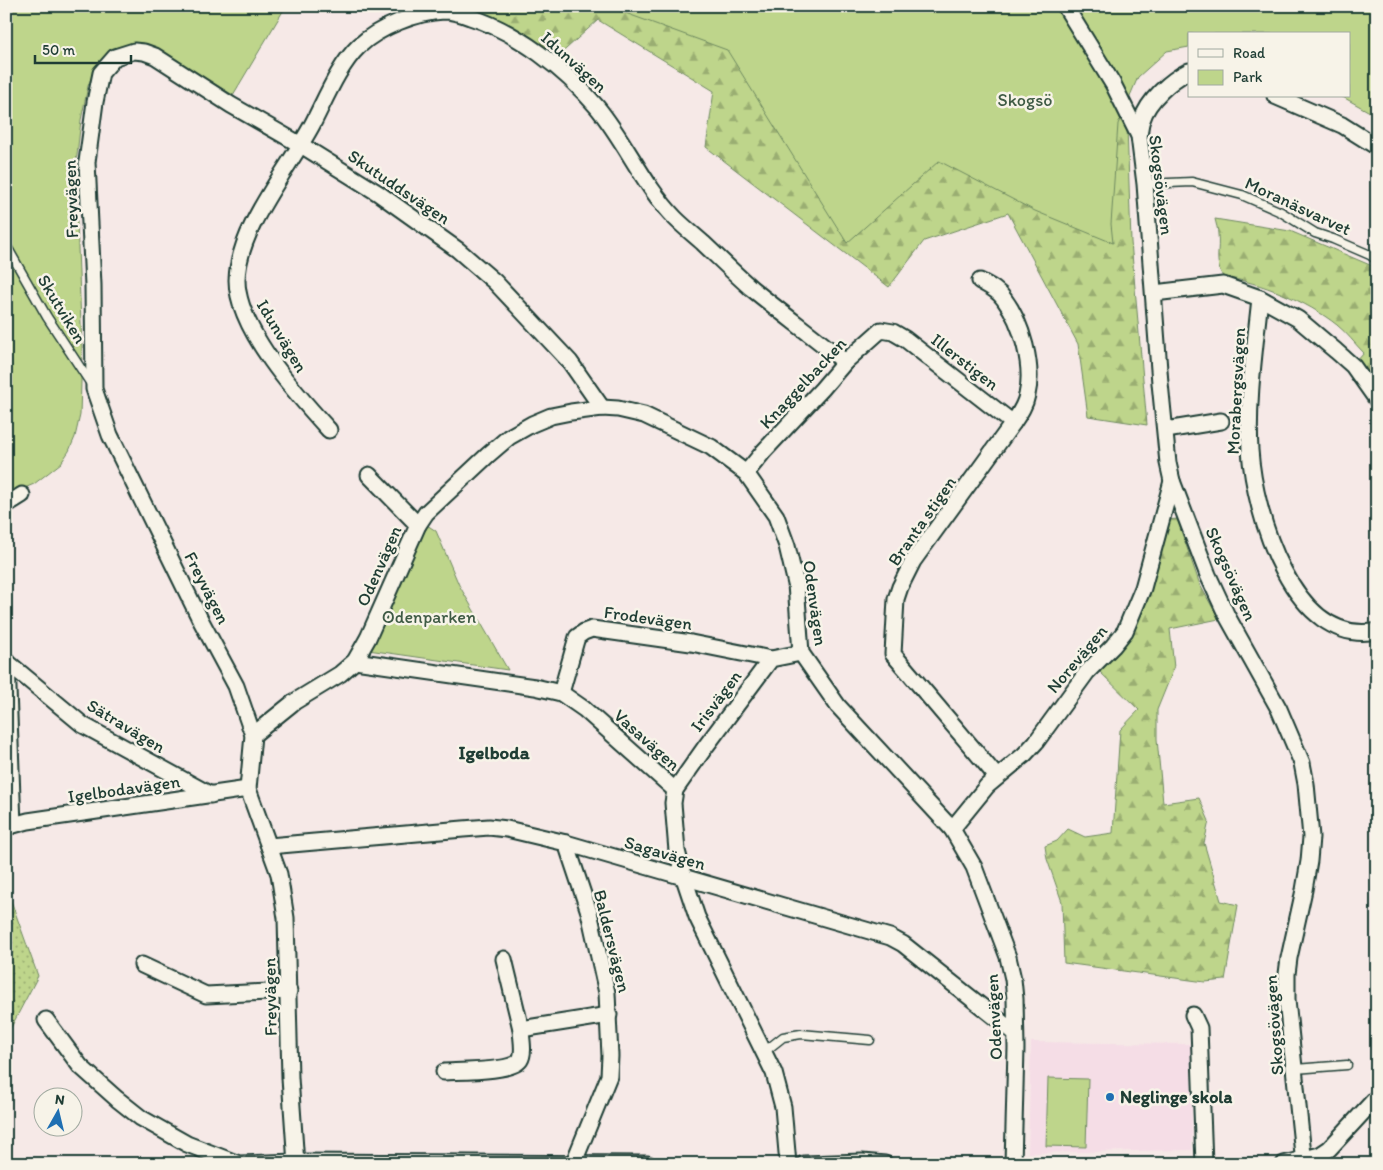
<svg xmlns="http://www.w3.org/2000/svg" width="1383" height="1170" font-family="Itim,sans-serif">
<defs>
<pattern id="grass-dots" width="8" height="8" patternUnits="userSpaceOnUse" patternTransform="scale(1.25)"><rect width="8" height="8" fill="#bed58b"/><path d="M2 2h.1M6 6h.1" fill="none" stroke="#9aae72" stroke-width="1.8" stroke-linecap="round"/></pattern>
<pattern id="forest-firs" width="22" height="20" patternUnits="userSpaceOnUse" patternTransform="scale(1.25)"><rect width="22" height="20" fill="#bed58b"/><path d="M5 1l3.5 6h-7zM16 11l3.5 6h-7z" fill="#9aae72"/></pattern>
</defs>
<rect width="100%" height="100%" fill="#f6e9e7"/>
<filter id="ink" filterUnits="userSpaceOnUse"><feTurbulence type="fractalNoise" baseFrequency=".02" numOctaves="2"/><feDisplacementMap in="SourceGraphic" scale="10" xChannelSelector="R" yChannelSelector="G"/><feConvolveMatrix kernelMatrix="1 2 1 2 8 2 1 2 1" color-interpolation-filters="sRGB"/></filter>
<g filter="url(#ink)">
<polygon fill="#f5dde6" points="1031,1042 1191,1044 1192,1150 1028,1153"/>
<polygon fill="url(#grass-dots)" stroke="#6e8960" points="6,887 38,976 6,1037"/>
<g fill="url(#forest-firs)" stroke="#6e8960">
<path d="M451,6H802L1118,123L1125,111L1127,126L1131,242L1147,425L1088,416L1078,344L1008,213L924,241L889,287L706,147L714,91L598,20L556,58C522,33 493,14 451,6Z"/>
<path d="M1215,219L1290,231L1377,268V386L1356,362L1364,353C1355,344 1347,333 1337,325C1307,301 1260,282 1223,277C1214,261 1220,251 1218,234C1218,229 1216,224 1215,219Z"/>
<polygon points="1177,519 1200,585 1219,619 1170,629 1174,668 1157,710 1157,739 1163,803 1199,798 1209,821 1204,843 1221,901 1238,905 1225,980 1205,982 1064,963 1062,902 1047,859 1045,846 1057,841 1068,829 1085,837 1113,833 1120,730 1139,710 1099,671 1123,642 1167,520"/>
</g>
<g fill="#bed58b" stroke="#6e8960">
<polygon points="6,6 286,6 233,95 155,48 133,44 113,49 95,68 88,86 81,120 75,172 82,349 80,415 75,437 69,451 61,463 34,484 6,496"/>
<polygon points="606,6 1377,6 1377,116 1341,96 1349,96 1349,34 1189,34 1189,47 1167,51 1138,77 1118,124 1111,224 1113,243 1035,211 939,161 847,243 727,50"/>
<polygon points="427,525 436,531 459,585 508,670 368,650 398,581"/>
<polygon points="1048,1078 1088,1079 1086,1147 1046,1146"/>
</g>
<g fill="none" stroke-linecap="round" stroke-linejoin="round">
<g stroke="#1f3d34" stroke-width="11">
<g id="lane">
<polyline points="1145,184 1192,182 1242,195 1281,212 1315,233 1333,239 1370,255 1377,260"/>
<polyline points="6,245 47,317 91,384"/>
<polyline points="764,1052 783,1037 801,1034 870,1040"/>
<polyline points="1295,1069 1347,1065"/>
</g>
</g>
<g stroke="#1f3d34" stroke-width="19">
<g id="street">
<polyline points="1065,6 1113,84 1139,136 1145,184 1160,383 1168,463 1172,481 1208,575 1227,616 1279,709 1302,763 1306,784 1311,837 1309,861 1304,890 1289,958 1287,974 1287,1000 1304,1164"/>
<polyline points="1275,96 1342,125 1377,147"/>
<path d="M1139,136C1140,131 1140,125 1142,120C1148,100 1171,80 1189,71"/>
<path d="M980,281C989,286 998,290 1004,299C1022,323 1034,366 1027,395C1025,406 1019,414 1013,423L913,561L900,587L896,599L893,654L997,777"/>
<polyline points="1154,293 1223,285 1260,298 1298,319 1336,351 1353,366 1377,400"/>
<path d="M1260,298C1255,348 1247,400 1250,450C1254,512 1293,648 1377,631"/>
<path d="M329,430C298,396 237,329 237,280C238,228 288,170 312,125C325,100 339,65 359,46C379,27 417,12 444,11C452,11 462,14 470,17C516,31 566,70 597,107C626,142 643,185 675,218C684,227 694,235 703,243C719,258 735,274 751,288C782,313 814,337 845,362"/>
<polyline points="1166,430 1221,421"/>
<polyline points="746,473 764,451 822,389 845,362 881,330 893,332 905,339 1013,423"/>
<polyline points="369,475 418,525"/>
<polyline points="6,505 22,495"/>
<polyline points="6,661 83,725 211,795"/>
<polyline points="7,661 13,825"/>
<polyline points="355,661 535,687 561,693 584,709 675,790 673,803 677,851 684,878 697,917 774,1073 783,1107 788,1164"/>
<polyline points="561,693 577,637 584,632 592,629 691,643 771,659"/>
<polyline points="253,735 294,702 340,674 355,661 368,638 418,525 426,513 488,455 509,437 532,424 551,416 571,412 602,408 618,409 644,415 711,447 746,473 776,516 787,546 796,584 801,653 838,706 952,829 974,867 1008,957 1013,979 1015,999 1016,1048 1013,1164"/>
<polyline points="675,790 706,746 771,659 801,653"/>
<polyline points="6,827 28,821 248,789"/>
<polyline points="952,829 987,786 1024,755 1036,742 1087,672 1113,646 1125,631 1143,588 1172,481"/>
<polyline points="566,843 589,912 607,993 610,1056 609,1076 574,1162"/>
<polyline points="269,846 463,829 489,827 507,829 566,843 890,937 903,944 1015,1033"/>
<polyline points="504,959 521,1029 609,1015"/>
<polyline points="142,965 206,995 289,991"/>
<polyline points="1193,1015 1199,1028 1204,1164"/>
<polyline points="46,1020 80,1066 117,1099 141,1118 187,1144 239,1164 295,1162 648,1164"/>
<path d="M444,1072C458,1071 512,1072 520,1060C525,1052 521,1038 521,1029"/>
<polyline points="296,1164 290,1078 286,918 279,874 248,789 253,735 236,686 200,619 110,435 94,389 93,285 87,162 95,102 101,73 115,57 134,51 144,52 155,56 231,105 301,145 378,193 458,250 495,282 570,362 602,408"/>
<polyline points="804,1164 862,1162 885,1164"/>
<polyline points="1284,1164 1320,1155 1329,1149 1377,1097"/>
</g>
</g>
<use href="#lane" stroke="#f7f3e8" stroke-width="8"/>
<use href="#street" stroke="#f7f3e8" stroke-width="15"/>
</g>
</g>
<circle fill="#1f6fb2" stroke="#f7f3e8" stroke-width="2" cx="1110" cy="1097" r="5"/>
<g text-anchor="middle" stroke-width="5" stroke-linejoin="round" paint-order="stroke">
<g font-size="18" fill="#1f3d34" stroke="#f7f3e8">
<text transform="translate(574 62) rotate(42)" y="6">Idunvägen</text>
<text transform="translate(1161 185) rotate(83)" y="6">Skogsövägen</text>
<text transform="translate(399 187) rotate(34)" y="6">Skutuddsvägen</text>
<text transform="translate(71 199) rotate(-92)" y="6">Freyvägen</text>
<text transform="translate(1298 206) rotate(25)" y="6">Moranäsvarvet</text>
<text transform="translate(62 309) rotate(59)" y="6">Skutviken</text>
<text transform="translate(282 336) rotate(59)" y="6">Idunvägen</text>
<text transform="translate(965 362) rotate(38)" y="6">Illerstigen</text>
<text transform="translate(803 383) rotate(-47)" y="6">Knaggelbacken</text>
<text transform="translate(1236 391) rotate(-87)" y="6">Morabergsvägen</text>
<text transform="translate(922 521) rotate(-55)" y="6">Branta stigen</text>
<text transform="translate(379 566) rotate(-66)" y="6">Odenvägen</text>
<text transform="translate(1231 574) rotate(66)" y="6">Skogsövägen</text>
<text transform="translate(207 588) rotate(63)" y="6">Freyvägen</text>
<text transform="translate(815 603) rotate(82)" y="6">Odenvägen</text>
<text transform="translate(648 618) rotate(8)" y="6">Frodevägen</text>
<text transform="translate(1077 659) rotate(-50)" y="6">Norevägen</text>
<text transform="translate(716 701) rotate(-53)" y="6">Irisvägen</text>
<text transform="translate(126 726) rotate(31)" y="6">Sätravägen</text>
<text transform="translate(647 740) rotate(42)" y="6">Vasavägen</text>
<text transform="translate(124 789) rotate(-8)" y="6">Igelbodavägen</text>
<text transform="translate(665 853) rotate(16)" y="6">Sagavägen</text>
<text transform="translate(612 941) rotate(76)" y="6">Baldersvägen</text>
<text transform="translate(270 997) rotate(-91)" y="6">Freyvägen</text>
<text transform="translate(994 1017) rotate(-93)" y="6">Odenvägen</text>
<text transform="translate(1274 1025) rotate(-94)" y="6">Skogsövägen</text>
</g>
<g font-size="18" fill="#3f5b45" stroke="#f7f3e8">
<text x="1025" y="106">Skogsö</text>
<text x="429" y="623">Odenparken</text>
</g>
<g font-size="18" font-weight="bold" fill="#1f3d34" stroke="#f7f3e8" text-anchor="start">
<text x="1120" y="1103">Neglinge skola</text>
</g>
<g font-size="19" font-weight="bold" fill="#1f3d34" stroke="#f7f3e8">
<text x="494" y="759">Igelboda</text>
</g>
</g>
<rect width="1383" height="1170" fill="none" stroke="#f7f3e8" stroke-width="25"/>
<rect x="12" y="12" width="1358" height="1145" fill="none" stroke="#1f3d34" stroke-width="2" filter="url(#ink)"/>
<rect x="1188" y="32" width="162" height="65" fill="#f7f3e8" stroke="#a1aaa0"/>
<rect x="1198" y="49" width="25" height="8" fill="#f7f3e8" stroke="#a1aaa0"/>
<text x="1233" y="58" font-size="15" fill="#1f3d34">Road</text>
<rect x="1198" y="70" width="25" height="15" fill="#bed58b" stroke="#a1aaa0"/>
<text x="1233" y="82" font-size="15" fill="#1f3d34">Park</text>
<g transform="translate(58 1112) rotate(8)"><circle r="24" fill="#f7f3e8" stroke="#a1aaa0"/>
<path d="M0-4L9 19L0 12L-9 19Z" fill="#1f6fb2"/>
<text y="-8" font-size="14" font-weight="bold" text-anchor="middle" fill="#1f3d34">N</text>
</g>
<path d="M35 55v8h96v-8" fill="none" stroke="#1f3d34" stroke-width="2.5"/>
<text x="42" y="55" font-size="15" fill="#1f3d34" stroke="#f7f3e8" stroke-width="4" paint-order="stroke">50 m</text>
</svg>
